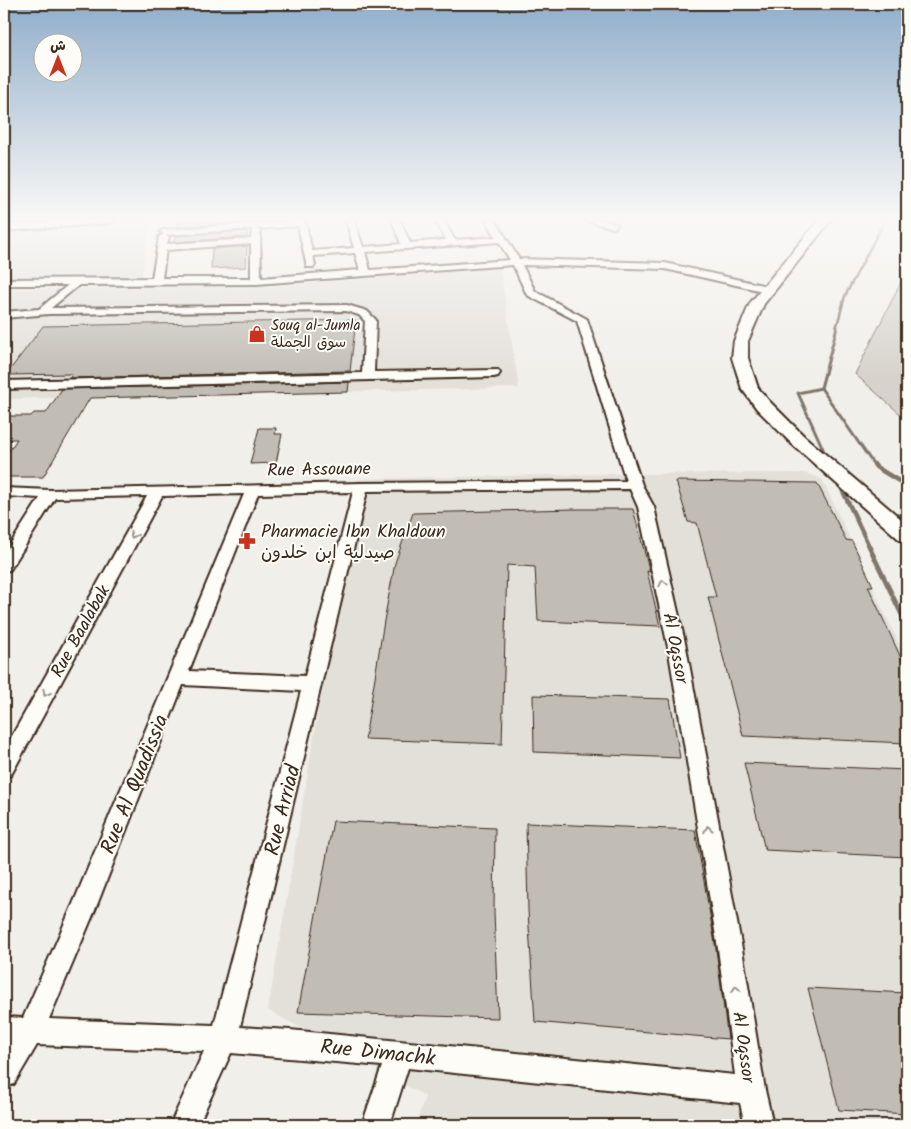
<svg xmlns="http://www.w3.org/2000/svg" width="911" height="1129" font-family="Kalam,'Playpen Sans Arabic',sans-serif">
<rect width="100%" height="100%" fill="#f1efea"/>
<filter id="ink" filterUnits="userSpaceOnUse"><feTurbulence type="fractalNoise" baseFrequency=".02" numOctaves="2"/><feDisplacementMap in="SourceGraphic" scale="10" xChannelSelector="R" yChannelSelector="G"/><feConvolveMatrix kernelMatrix="1 2 1 2 8 2 1 2 1" color-interpolation-filters="sRGB"/></filter>
<g filter="url(#ink)">
<g fill="#e3e0da">
<polygon points="150,220 142,276 4,277 4,230"/>
<polygon points="500,268 519,388 4,399 4,289 265,287"/>
<polygon points="804,473 822,479 907,661 907,1125 416,1125 425,1096 268,1010 357,479 609,474"/>
</g>
<polygon fill="#d7d2cc" stroke="#897e75" points="907,270 907,420 855,374"/>
<g fill="none" stroke-linecap="round" stroke-linejoin="round">
<polyline stroke="#80746b" stroke-width="2.5" points="836,329 845,296 885,220"/>
<g stroke="#80746b" stroke-width="3">
<polyline points="821,388 874,465"/>
<polyline points="828,460 798,393 821,388 837,327"/>
</g>
<g stroke="#80746b" stroke-width="4.5">
<polyline points="874,464 876,467 907,486"/>
<polyline points="839,483 907,626"/>
</g>
</g>
<g fill="#c1bcb4" stroke="#3b2a1e">
<polygon points="180,220 221,220 221,224 178,227"/>
<polygon points="247,231 247,237 174,242 175,236"/>
<polygon points="247,246 246,267 211,269 212,249"/>
<polygon points="356,320 350,371 70,378 72,374 6,375 43,326"/>
<polygon points="349,382 348,392 90,398 43,477 4,477 4,459 17,439 4,439 4,416 31,416 34,413 46,413 62,389"/>
<polygon points="259,428 276,428 275,434 282,434 276,463 250,464"/>
<polygon points="676,481 817,483 846,540 852,541 873,586 868,586 907,671 907,743 743,736 708,597 716,597 697,523 688,522"/>
<polygon points="574,509 633,509 649,569 650,572 647,571 660,626 538,621 535,567 507,565 502,744 365,739 384,621 395,563 413,513"/>
<polygon points="533,695 670,699 680,758 534,752"/>
<polygon points="744,763 907,770 907,857 765,850"/>
<polygon points="333,821 495,828 494,911 498,1018 298,1012"/>
<polygon points="526,823 695,830 716,949 728,1039 535,1022 528,911"/>
<polygon points="808,988 907,993 907,1114 839,1110"/>
</g>
<g fill="none" stroke-linecap="round" stroke-linejoin="round">
<g stroke="#3b2a1e" stroke-width="4">
<g id="minor">
<polygon points="73,220 114,220 110,223 4,231 4,225"/>
<path d="M305,220L312,251L354,248L346,220H354L363,247L401,244L392,220H400L410,243L446,240L435,220H443L455,240L496,237L486,220H495L519,259L665,263L771,287L772,289L767,292L665,269L522,265L535,291L587,319L642,485L654,507L686,647L742,949L765,1090L773,1125H745L740,1103L408,1068L390,1125H362L382,1066L231,1053L198,1125H170L204,1051L37,1045L14,1084L4,1088V1050L8,1043H4V1017L23,1018L73,904L244,494L162,496L11,775L4,778V750L147,496L55,498L10,570L4,571V554L40,498L4,496V488L50,490L361,483L626,481L577,321L527,295L513,265L256,284L79,285L51,308L347,305L367,311L376,320L374,372L498,370L500,373L498,376L494,377L4,389V381L362,373L365,321L359,315L346,311L49,314L4,318V312L39,309L68,285H4V279L152,278L159,237L164,234L160,232L162,230ZM298,226L307,267H313L315,265L313,256L355,253L360,270L261,278L260,231L257,229ZM252,229L251,239L167,244L169,237L166,235ZM499,242L510,260L370,270L365,252ZM251,244V278H162L166,250ZM630,489L638,507L668,647L718,949L735,1075L290,1030L240,1027L367,491ZM353,492L305,676L189,671L258,494ZM183,685L301,691L214,1025L49,1019L95,910Z"/>
<polygon points="584,220 603,220 618,225 614,228"/>
</g>
</g>
<g stroke="#3b2a1e" stroke-width="4">
<polygon id="major" points="819,220 831,220 764,304 748,341 748,358 758,388 769,401 804,436 907,524 907,541 900,540 792,444 757,409 742,389 732,358 734,341 750,303"/>
</g>
<use href="#minor" fill="#fdfcf7" fill-rule="evenodd"/>
<use href="#major" fill="#fdfcf7" fill-rule="evenodd"/>
</g>
<defs><path id="oneway-chevron" d="M-2-3.5L2.5 0L-2 3.5" fill="none" stroke-width="1.6" stroke-linecap="round" stroke-linejoin="round" transform="scale(1.25)"/></defs>
<g stroke="#9c938a">
<use href="#oneway-chevron" transform="translate(133 535) rotate(119)"/>
<use href="#oneway-chevron" transform="translate(663 583) rotate(-102)"/>
<use href="#oneway-chevron" transform="translate(46 693) rotate(119)"/>
<use href="#oneway-chevron" transform="translate(708 829) rotate(-100)"/>
<use href="#oneway-chevron" transform="translate(736 989) rotate(-98)"/>
</g>
</g>
<linearGradient id="sky" x2="0" y2="1"><stop stop-color="#91aecb"/><stop offset="0.58" stop-color="#f9f8f6"/><stop offset="1" stop-color="#f9f8f6" stop-opacity="0"/></linearGradient>
<rect width="911" height="378" fill="url(#sky)"/>
<defs>
<g id="shop-bare" transform="scale(1.35)"><path d="M-5-2.5h2.3a2.7 3.5 0 0 1 5.4 0H5L5.5 6h-11ZM-1.5-2.5h3a1.5 2.3 0 0 0-3 0Z" fill="#c8321e" stroke="#fdfcf7" stroke-width="2.5" paint-order="stroke"/></g>
<g id="pharmacy-bare" transform="scale(1.35)"><path d="M-2-6h4v4h4v4h-4v4h-4v-4h-4v-4h4Z" fill="#c8321e" stroke="#fdfcf7" stroke-width="2.5" paint-order="stroke"/></g>
</defs>
<g fill-rule="evenodd">
<use href="#shop-bare" x="257" y="334"/>
<use href="#pharmacy-bare" x="247" y="541"/>
</g>
<g text-anchor="middle" stroke-width="4" stroke-linejoin="round" paint-order="stroke">
<g font-size="15" fill="#3b2a1e" stroke="#fdfcf7" text-anchor="start">
<text x="271" y="330">Souq al-Jumla<tspan x="271" dy="17">سوق الجملة</tspan></text>
</g>
<g font-size="18" fill="#3b2a1e" stroke="#fdfcf7">
<text transform="translate(319 469) rotate(-1)" y="6">Rue Assouane</text>
<text transform="translate(80 631) rotate(-61)" y="6">Rue Baalabak</text>
<text transform="translate(676 648) rotate(79)" y="6">Al Oqssor</text>
<text transform="translate(744 1047) rotate(82)" y="6">Al Oqssor</text>
</g>
<g font-size="18" fill="#3b2a1e" stroke="#fdfcf7" text-anchor="start">
<text x="261" y="537">Pharmacie Ibn Khaldoun<tspan x="261" dy="21">صيدلية ابن خلدون</tspan></text>
</g>
<g font-size="21" fill="#3b2a1e" stroke="#fdfcf7">
<text transform="translate(134 784) rotate(-68)" y="7">Rue Al Quadissia</text>
<text transform="translate(282 810) rotate(-76)" y="7">Rue Arriad</text>
<text transform="translate(378 1052) rotate(6)" y="7">Rue Dimachk</text>
</g>
</g>
<rect width="911" height="1129" fill="none" stroke="#fdfcf7" stroke-width="20"/>
<rect x="10" y="10" width="891" height="1109" fill="none" stroke="#3b2a1e" stroke-width="2" filter="url(#ink)"/>
<g transform="translate(58 58)"><circle r="24" fill="#fdfcf7" stroke="#afa8a0"/>
<path d="M0-4L9 19L0 12L-9 19Z" fill="#c8321e"/>
<text y="-8" font-size="14" font-weight="bold" text-anchor="middle" fill="#3b2a1e">ش</text>
</g>
</svg>
